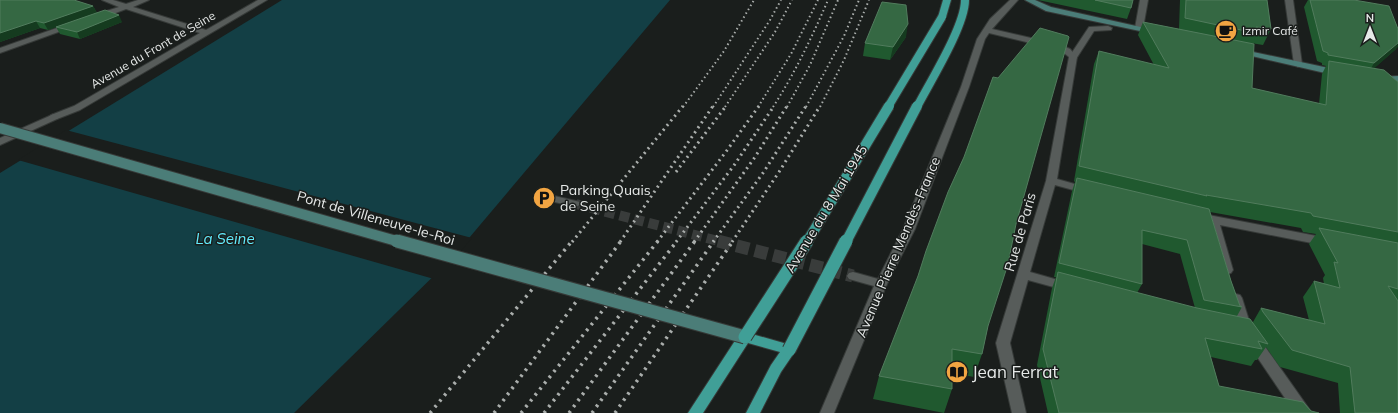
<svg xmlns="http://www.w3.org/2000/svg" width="1398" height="413" font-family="Mulish,sans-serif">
<rect width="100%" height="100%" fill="#1a1e1c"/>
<polygon fill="#133f45" points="282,0 670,0 453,257 294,413 0,413 0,173"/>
<polygon fill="#1a1e1c" points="66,130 472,238 455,258 434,279 18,160"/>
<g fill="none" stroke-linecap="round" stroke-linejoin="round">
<polyline stroke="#393c3b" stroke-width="10" stroke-dasharray="10 5" stroke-linecap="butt" points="576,204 722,242"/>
<polyline stroke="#393c3b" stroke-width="13" stroke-dasharray="13 6" stroke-linecap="butt" points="718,241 853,276"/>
<g stroke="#363a38" stroke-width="2">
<polygon id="pedestrian" points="1108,26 1112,28 1111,30 1094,31 1076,59 1070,59 1069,57 1089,27"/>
</g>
<g stroke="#363a38" stroke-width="2">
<g id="minor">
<polygon points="102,0 113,0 126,4 138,0 149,0 133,7 206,30 258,0 267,0 80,110 57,119 51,119 49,117 51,115 74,106 200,33 126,9 100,19 94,19 94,15 119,7"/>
<polygon points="1010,0 1018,0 992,29 1061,45 1070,49 1077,57 1057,179 1092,189 1093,191 1088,194 1055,185 1030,272 1072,284 1074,287 1072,290 1068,291 1028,280 1010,343 1026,413 1012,413 996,343 1046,181 1069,57 1064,53 1055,49 989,33 985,39 969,87 915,229 887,284 834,413 820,413 874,286 849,279 847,276 849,273 853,272 878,279 903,229 961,87 977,39 990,19"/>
<polygon points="1140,0 1148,0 1143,28 1139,30 1135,28"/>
<polygon points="1285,0 1293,0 1302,64 1298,67 1294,64"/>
<polygon points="68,24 71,24 75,26 0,53 0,48"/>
<polygon points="546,194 580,202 581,204 576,207 542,199 541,197 542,195"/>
<polygon points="1198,213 1327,238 1331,239 1333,242 1331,245 1327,246 1220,225 1233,270 1231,273 1227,274 1223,273 1221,270 1208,222 1194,219 1192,217 1194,215"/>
<polygon points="1236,294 1240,295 1242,298 1252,330 1250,333 1245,335 1240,333 1238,330 1230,298 1232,295"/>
<polygon points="1254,337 1259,338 1312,413 1295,413 1247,342 1249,338"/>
</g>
</g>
<g stroke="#363a38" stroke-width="2">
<polygon id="tertiary" points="54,114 57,115 59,117 57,119 0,145 0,138"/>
</g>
<g stroke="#363a38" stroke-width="2">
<g id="secondary">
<polygon points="1025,0 1035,0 1051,7 1154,30 1158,32 1154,34 1046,11"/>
<polygon points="1236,49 1239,49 1338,70 1342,73 1338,76 1239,53 1236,53"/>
<polygon points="1398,76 1398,82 1380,83 1376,80 1380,77"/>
</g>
</g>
<g stroke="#363a38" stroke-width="2">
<g id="primary">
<polygon points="943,0 951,0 946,17 942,19 938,17"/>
<polygon points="745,332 794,346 796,350 781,372 760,413 746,413 771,365 780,352 748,343 703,413 688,413 740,333"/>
</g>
</g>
<use href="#pedestrian" fill="#575c5a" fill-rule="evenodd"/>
<use href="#minor" fill="#575c5a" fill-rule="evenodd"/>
<use href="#tertiary" fill="#575c5a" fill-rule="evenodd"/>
<use href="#secondary" fill="#4b7d78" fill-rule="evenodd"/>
<use href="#primary" fill="#409f97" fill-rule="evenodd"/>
<g stroke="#aaaeac" stroke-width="2" stroke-dasharray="1.5 3" stroke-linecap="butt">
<polyline points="683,107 724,51 754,0"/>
<polyline points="713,107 770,20 781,0"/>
<polyline points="725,107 775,32 792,0"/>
<polyline points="758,107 791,54 818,0"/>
<path d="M773,107C795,73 812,37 828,0"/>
<polyline points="787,107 810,65 838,0"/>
<polyline points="806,107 844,36 859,0"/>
<polyline points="820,107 844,60 869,0"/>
</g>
<g stroke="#aaaeac" stroke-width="3" stroke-dasharray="2 4" stroke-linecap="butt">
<polyline points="676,172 726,106"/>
<polyline points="572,242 683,106"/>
<polyline points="620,242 713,106"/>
<polyline points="657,242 725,153 759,106"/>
<polyline points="676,242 735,164 774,106"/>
<polyline points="694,242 755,157 787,106"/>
<polyline points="713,242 763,173 806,106"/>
<polyline points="732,242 779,172 820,106"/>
</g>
<g stroke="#aaaeac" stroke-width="3.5" stroke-dasharray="2.5 5" stroke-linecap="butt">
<polyline points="430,413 572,241"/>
<polyline points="494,413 621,241"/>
<polyline points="521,413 658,241"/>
<polyline points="544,413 677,241"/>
<polyline points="569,413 695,241"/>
<polyline points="592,413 714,241"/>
<polyline points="615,413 733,241"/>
</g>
<g stroke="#363a38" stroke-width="12" stroke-linecap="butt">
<polyline id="secondary-bridge-far1" points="0,128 400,242"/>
</g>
<g stroke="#363a38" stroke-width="15" stroke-linecap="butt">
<polyline id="secondary-bridge" points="397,241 745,337"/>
</g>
<g stroke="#363a38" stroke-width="10" stroke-linecap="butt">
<g id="primary-bridge-far2">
<polyline points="888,107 942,17"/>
<path d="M917,107C930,82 965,26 965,0"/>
</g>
</g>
<g stroke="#363a38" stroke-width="12" stroke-linecap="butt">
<g id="primary-bridge-far1">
<polyline points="807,242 889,106"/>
<polyline points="846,242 917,106"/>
</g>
</g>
<g stroke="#363a38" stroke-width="15" stroke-linecap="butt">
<g id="primary-bridge">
<polyline points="745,337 807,241"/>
<polyline points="789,350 846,241"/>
</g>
</g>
<use href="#secondary-bridge-far1" stroke="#4b7d78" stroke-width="10"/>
<use href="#secondary-bridge" stroke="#4b7d78" stroke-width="13"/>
<use href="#primary-bridge-far2" stroke="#409f97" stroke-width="8"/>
<use href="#primary-bridge-far1" stroke="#409f97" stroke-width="10"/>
<use href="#primary-bridge" stroke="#409f97" stroke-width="13"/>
</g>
<g fill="#20592f" fill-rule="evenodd">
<polygon points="0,0 93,6 97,13 122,22 80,39 60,34 56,27 48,30 40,28 0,42"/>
<polygon points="1038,0 1133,0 1131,8 1127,19"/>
<path d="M1180,0H1267L1271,29L1263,45L1251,43L1250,44L1252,88L1319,104L1322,74L1326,66L1322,65V63L1317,61L1304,7L1308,0H1354L1396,49L1374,68L1398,82V413H1340L1338,383L1280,367L1266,347L1257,360H1255L1251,366L1211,357L1219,386L1319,413H1048L1037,365L1052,288L1056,277H1054L1072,191L1075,182L1074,181L1094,64L1099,51L1154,65L1138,35L1143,22L1179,29ZM1210,212L1301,228L1303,232L1316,234L1309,244L1325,275L1323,278L1324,284L1314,281L1303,297L1309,320L1261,308L1253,322L1237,316L1242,307L1240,306L1231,281ZM1142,244L1180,254L1195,308L1137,293L1142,284Z"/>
<polygon points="906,37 890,60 863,56 865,43"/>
<polygon points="988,326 982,354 974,377 952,373 952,389 944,413 873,399 879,376"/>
</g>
<g fill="#153b1f">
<polygon points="93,6 97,13 48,30 44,23"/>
<polygon points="119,15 122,22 80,39 77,32"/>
<polygon points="36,21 40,28 0,42 0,33"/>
<polygon points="908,24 906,37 890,60 893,47"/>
<polygon points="1398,43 1398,47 1396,49 1368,74 1374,63"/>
</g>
<g fill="#356843" stroke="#517c5d">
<polygon points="0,0 74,0 93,6 44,23 36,21 0,33"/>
<polygon points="1095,0 1133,0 1131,8"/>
<polygon points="1186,0 1267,0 1271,29 1256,27 1255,33 1185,18"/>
<polygon points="1310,0 1354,0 1389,6 1398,29 1398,43 1374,63 1328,55 1328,53 1323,51"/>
<polygon points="882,2 906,5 908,24 893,47 865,43"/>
<polygon points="105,10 119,15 77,32 56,27"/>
<polygon points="1143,22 1254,44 1252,88 1326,105 1329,61 1384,70 1398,82 1398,232 1313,216 1311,213 1206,195 1207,196 1079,166 1099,51 1169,68"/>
<polygon points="1040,28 1068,36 1069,37 1016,224 1008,264 988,326 982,354 952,349 952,389 879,376 918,276 926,251 948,192 964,157 993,77 998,78"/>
<polygon points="1077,178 1209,209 1231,281 1240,306 1242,307 1204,300 1187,240 1142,230 1142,284 1059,263"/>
<polygon points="1319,228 1398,243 1398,289 1388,286 1398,301 1398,413 1355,413 1350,367 1292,350 1263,312 1261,308 1325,324 1314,281 1340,288 1334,262 1338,263"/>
<polygon points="1058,272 1197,308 1250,319 1268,344 1258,341 1262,349 1205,338 1219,386 1303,402 1311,411 1319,413 1059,413 1043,349"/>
</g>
<defs>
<g id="cafe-disc" transform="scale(1.15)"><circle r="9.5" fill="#f2a542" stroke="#1a1e1c"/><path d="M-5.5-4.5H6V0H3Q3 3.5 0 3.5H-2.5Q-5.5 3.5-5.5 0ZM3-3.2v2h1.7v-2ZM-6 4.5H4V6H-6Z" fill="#111"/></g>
<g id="parking-disc" transform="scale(1.15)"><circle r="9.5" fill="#f2a542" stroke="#1a1e1c"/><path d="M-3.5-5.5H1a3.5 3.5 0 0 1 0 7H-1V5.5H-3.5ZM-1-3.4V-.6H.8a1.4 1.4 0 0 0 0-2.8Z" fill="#111"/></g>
<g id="library-disc" transform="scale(1.15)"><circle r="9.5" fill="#f2a542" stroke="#1a1e1c"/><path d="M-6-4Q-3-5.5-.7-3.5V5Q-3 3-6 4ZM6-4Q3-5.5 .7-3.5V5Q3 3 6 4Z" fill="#111"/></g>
</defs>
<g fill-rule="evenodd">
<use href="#cafe-disc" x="1226" y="31"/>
<use href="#parking-disc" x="544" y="198"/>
<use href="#library-disc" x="957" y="372"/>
</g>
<g text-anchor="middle" stroke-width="3" stroke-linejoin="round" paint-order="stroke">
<g font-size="12" fill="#e6e9e8" stroke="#1a1e1c" text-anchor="start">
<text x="1242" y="35">Izmir Café</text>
</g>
<g font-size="12" fill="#e6e9e8" stroke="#1a1e1c">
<text transform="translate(153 50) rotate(-30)" y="4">Avenue du Front de Seine</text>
</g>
<g font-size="14" fill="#e6e9e8" stroke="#1a1e1c" text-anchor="start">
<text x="560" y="195">Parking Quais<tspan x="560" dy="16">de Seine</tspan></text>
</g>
<g font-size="14" fill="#e6e9e8" stroke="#1a1e1c">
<text transform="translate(826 209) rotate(-59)" y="5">Avenue du 8 Mai 1945</text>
<text transform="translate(376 218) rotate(16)" y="5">Pont de Villeneuve-le-Roi</text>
<text transform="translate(1020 232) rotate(-74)" y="5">Rue de Paris</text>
<text transform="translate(898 247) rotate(-67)" y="5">Avenue Pierre Mendès-France</text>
</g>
<g font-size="15" font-style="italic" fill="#62ebfc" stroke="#1a1e1c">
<text x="225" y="244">La Seine</text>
</g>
<g font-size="17" fill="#e6e9e8" stroke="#1a1e1c" text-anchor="start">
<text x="972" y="378">Jean Ferrat</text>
</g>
</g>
<g transform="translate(1370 28)" stroke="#1a1e1c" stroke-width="3" paint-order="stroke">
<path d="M0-3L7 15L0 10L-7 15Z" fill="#e6e9e8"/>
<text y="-6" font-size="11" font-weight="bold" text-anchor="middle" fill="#e6e9e8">N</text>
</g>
</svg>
